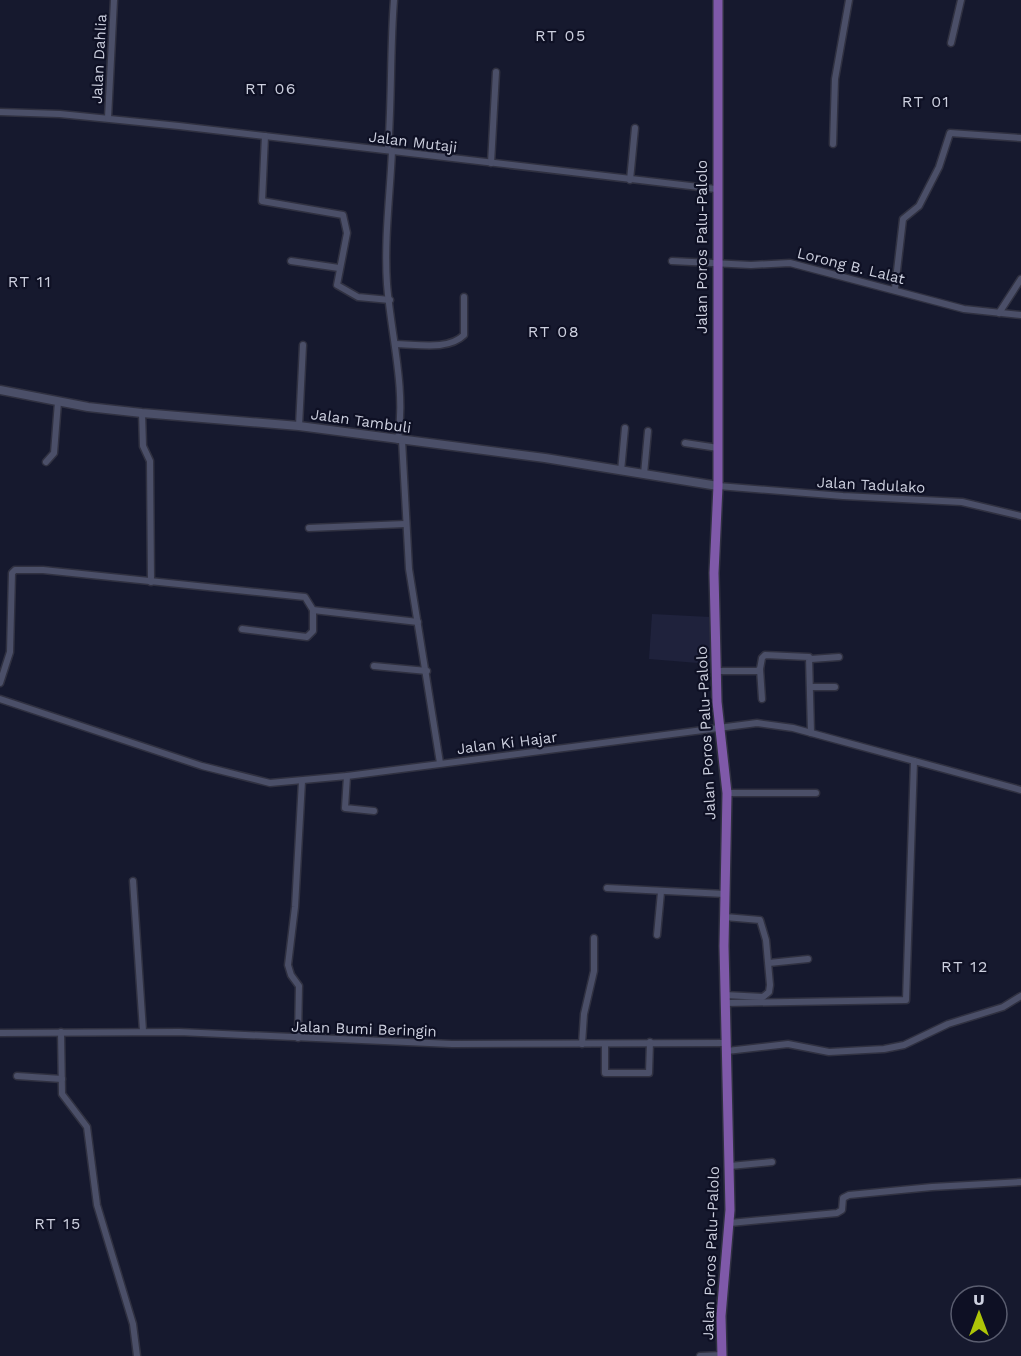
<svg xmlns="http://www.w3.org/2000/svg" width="1021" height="1356" font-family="'Work Sans',sans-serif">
<rect width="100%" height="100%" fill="#16192e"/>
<polygon fill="#1f223c" points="652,614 710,617 710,664 649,659"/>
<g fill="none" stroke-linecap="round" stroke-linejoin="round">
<g stroke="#303141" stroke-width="9">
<g id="street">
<polyline points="951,43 961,0"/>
<polyline points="0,112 60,114 179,126 716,189"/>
<polyline points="108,118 114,0"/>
<polyline points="265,136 262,201 343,215 347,233 337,285 358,297 390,300"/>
<polyline points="833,144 835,79 849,0"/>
<path d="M388,150C392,100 390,50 394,0"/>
<path d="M392,151C390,195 384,240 387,284C391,336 406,387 398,440"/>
<polyline points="491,163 496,72"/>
<polyline points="630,180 635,128"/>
<polyline points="291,261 339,268"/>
<polyline points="672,261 751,265 790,263 964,309 1021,315"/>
<polyline points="895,288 903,219 919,206 939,167 950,133 1021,138"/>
<polyline points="999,313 1021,279"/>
<path d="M395,344C416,344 448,351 464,335V297"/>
<polyline points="142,413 143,446 150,461 151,582"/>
<polyline points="299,426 303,345"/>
<polyline points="402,440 409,569 440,763"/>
<polyline points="685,443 718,448"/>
<polyline points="46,462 54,453 58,402"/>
<polyline points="621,471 625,428"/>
<polyline points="644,474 648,431"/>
<polyline points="718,486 843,496 962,502 1021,516"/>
<polyline points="309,528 405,524"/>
<polyline points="242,629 307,637 313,631 313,610"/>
<polyline points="811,659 839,657"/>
<polyline points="374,666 427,671"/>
<polyline points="760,669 762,699"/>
<polyline points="716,671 757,671 760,669 762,658 765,655 809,657 811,733"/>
<polyline points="0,683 10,652 12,573 15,570 43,570 305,597 313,610 418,622"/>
<polyline points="811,687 835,687"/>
<polyline points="0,699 202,766 270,783 347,776 757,723 793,728 1021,790"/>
<polyline points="347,776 345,808 374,811"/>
<polyline points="727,793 816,793"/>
<polyline points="133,881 143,1031"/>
<polyline points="607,888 725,894"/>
<polyline points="657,935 661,892"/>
<polyline points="769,963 808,959"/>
<polyline points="725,995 763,997 769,992 770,985 766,940 760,920 725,917"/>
<polyline points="725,1003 906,1000 914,761"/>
<polyline points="61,1032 62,1094 87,1127 97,1205 133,1324 137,1356"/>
<polyline points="0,1033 179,1032 452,1044 727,1043"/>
<polyline points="298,1038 299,986 291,975 288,965 295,907 302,781"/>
<polyline points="582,1044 584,1014 594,971 594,938"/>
<polyline points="605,1044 605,1073 649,1073 650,1042"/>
<polyline points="727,1051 788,1044 829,1052 884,1049 904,1045 948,1024 1003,1007 1021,996"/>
<polyline points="17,1076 62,1079"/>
<polyline points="730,1166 772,1162"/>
<polyline points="730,1223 837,1213 842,1210 843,1198 849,1195 932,1187 1021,1182"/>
<polyline points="700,1356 722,1355"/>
</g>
</g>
<g stroke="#303141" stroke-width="11">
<polyline id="secondary" points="0,390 88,407 142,413 299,426 545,458 718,486"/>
</g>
<g stroke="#303141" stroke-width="12">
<polyline id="primary" points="718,0 718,486 714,573 717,702 727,793 724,946 730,1210 721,1316 722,1356"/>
</g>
<use href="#street" stroke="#4b4f68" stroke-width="6"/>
<use href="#secondary" stroke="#4b4f68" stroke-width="8"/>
<use href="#primary" stroke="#7f59a9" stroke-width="9"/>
</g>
<g text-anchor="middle" stroke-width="4.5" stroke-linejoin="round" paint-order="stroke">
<g font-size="15" fill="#cdd0df" stroke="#0e1024">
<text transform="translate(99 59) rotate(-87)" y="5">Jalan Dahlia</text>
<text transform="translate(413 142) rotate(7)" y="5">Jalan Mutaji</text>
<text transform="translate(702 247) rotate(-90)" y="5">Jalan Poros Palu-Palolo</text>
<text transform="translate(851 266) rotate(14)" y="5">Lorong B. Lalat</text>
<text transform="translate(361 421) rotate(8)" y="5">Jalan Tambuli</text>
<text transform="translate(871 485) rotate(3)" y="5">Jalan Tadulako</text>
<text transform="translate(706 733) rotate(-93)" y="5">Jalan Poros Palu-Palolo</text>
<text transform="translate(507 743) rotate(-7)" y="5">Jalan Ki Hajar</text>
<text transform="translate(364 1029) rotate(2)" y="5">Jalan Bumi Beringin</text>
<text transform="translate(711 1253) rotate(-88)" y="5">Jalan Poros Palu-Palolo</text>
</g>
<g font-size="16" letter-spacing="1.5" fill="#cdd0df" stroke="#0e1024">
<text x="561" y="41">RT 05</text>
<text x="271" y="94">RT 06</text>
<text x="926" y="107">RT 01</text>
<text x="30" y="287">RT 11</text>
<text x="554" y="337">RT 08</text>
<text x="965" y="972">RT 12</text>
<text x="58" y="1229">RT 15</text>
</g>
</g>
<g transform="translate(979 1314)"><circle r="28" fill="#0e1024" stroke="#5a5d6f" stroke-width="1.5"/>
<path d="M0-4.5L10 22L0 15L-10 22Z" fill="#aec508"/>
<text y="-9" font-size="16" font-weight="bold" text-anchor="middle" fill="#cdd0df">U</text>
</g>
</svg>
